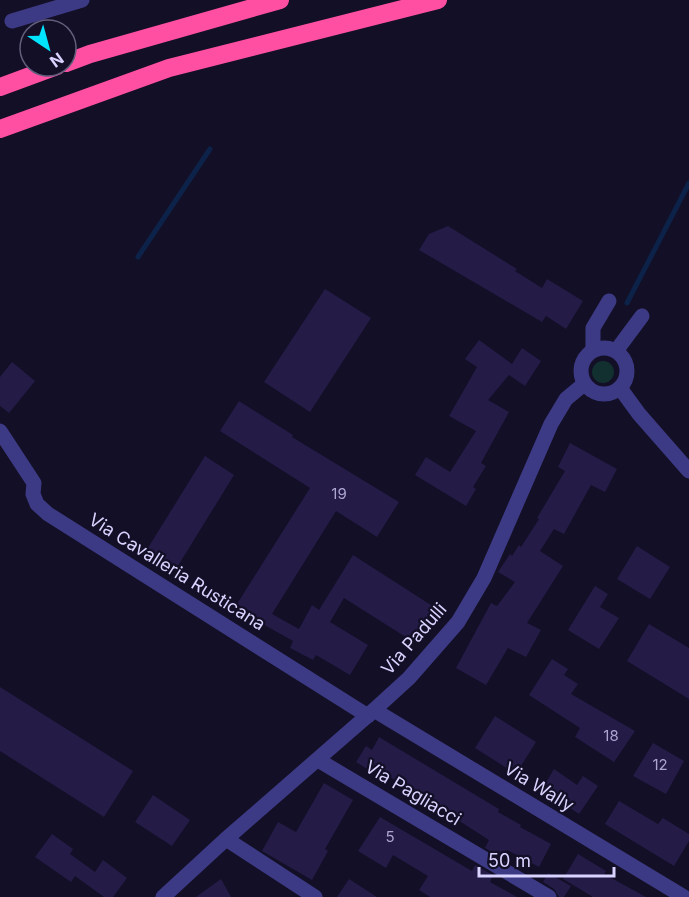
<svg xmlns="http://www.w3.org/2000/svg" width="689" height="897" font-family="Inter,sans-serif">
<rect width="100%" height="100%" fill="#130f26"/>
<circle fill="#12302f" cx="603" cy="372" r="11"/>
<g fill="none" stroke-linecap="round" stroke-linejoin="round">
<g stroke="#0c2248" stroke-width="5">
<polyline points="138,257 210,149"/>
<polyline points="627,303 689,183"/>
</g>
</g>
<g fill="#241b47">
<polygon points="448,226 517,269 515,271 542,288 547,279 583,301 566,329 546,316 542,322 419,250 429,234"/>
<polygon points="325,289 371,318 310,412 264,382"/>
<polygon points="479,340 512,364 522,348 541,361 525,386 509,375 488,400 509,412 481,463 486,466 473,487 476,489 466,506 415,475 426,457 450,472 476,431 449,416 477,367 465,359"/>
<polygon points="12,362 35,381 9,413 0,406 0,377"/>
<polygon points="239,401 293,435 292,437 399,502 377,537 336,511 272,614 299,629 312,605 319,610 353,555 434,607 412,641 344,598 330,622 368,645 350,675 316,655 313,660 290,648 293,641 259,622 261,619 237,604 310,488 220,431"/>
<polygon points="570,443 617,469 605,492 591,485 564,534 554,529 540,551 563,566 527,623 541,630 526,657 508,648 486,685 456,668 491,603 497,606 515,582 498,572 510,554 512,556 519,545 521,547 539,519 537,518 565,471 558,467"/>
<polygon points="205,456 234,475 176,569 146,551"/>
<polygon points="637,546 670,567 650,599 617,579"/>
<polygon points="595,586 608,594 600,607 619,618 599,649 568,630"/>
<polygon points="649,624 689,648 689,699 627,661"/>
<polygon points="552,659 568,669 564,675 578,684 571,694 635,731 614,762 575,737 580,728 529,695"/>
<polygon points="0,687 133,771 104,817 0,751"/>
<polygon points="495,716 536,742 516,774 475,748"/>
<polygon points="379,737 499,809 498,812 521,825 520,827 551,844 539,867 507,850 503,858 485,848 489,840 439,808 437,811 408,794 410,789 375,768 372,772 356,762 366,746 372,750"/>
<polygon points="653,743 684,761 666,794 633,776"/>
<polygon points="554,769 577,785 583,776 598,786 579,814 542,789"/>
<polygon points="324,783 353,800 325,849 328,851 312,880 262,851 278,822 296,832"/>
<polygon points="153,795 190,820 172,846 135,822"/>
<polygon points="619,801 658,824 663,818 689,834 689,841 674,866 605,824"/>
<polygon points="380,817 472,871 475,865 493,875 490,882 517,897 430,897 419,890 428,876 393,855 386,868 358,851"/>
<polygon points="52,834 73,849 70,854 95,872 103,860 127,878 113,897 104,897 75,876 71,882 35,857"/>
<polygon points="578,854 606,871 604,874 646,897 593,897 563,879"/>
<polygon points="548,873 571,886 564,897 559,897 554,889 543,882"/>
<polygon points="221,879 231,897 196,897"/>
<polygon points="349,879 377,897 337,897"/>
</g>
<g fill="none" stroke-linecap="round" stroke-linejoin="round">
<g stroke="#3d3a85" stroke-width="15">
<polyline points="12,21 82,0"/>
<circle cx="604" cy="371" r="23"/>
<polyline points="593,350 593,328 609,301"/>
<polyline points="616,351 642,316"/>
<polyline points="620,388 639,414 689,471"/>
<polyline points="0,431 34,483 33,494 37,504 48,514 368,716"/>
<polyline points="374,710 684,897"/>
<polyline points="318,760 549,897"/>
<polyline points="226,839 315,897"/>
<polyline points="163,897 226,839 374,710 409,678 458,622 484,578 551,424 566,399 584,384"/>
</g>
<g stroke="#ff4fa3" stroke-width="18">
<polyline points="66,63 90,54 280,0"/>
<polyline points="0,87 57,66"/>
<polyline points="0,129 169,68 438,0"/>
</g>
</g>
<g text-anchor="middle" stroke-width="4.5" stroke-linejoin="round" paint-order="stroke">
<g font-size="15" fill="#aca6d1">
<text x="339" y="499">19</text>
<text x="611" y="741">18</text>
<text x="660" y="770">12</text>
<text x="390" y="842">5</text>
</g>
<g font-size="18" fill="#d9d4ff" stroke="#130f26">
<text transform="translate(177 572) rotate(32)" y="6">Via Cavalleria Rusticana</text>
<text transform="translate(414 639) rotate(-49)" y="6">Via Padulli</text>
<text transform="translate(539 787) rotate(31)" y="6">Via Wally</text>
<text transform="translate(413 793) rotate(31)" y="6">Via Pagliacci</text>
</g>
</g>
<g transform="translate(48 48) rotate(144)"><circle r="28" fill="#130f26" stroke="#625e7d" stroke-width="1.5"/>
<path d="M0-4.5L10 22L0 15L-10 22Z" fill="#00e5ff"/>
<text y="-9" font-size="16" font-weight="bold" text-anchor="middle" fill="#d9d4ff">N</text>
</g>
<path d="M479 867v9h135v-9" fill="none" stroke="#d9d4ff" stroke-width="3"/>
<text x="488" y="867" font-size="18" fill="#d9d4ff" stroke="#130f26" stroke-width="4.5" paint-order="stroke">50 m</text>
</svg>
